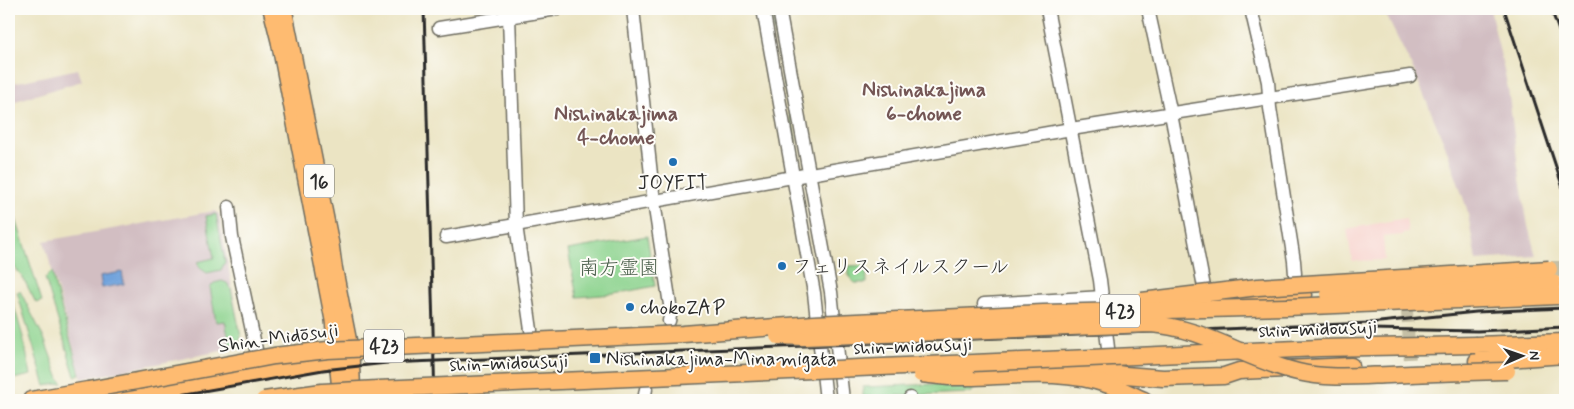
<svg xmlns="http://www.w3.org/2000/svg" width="1574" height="409" font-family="Mynerve,'Klee One',sans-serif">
<rect width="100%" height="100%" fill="#fdfcf7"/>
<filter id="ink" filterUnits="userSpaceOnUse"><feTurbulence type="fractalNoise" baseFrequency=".02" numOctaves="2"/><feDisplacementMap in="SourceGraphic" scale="10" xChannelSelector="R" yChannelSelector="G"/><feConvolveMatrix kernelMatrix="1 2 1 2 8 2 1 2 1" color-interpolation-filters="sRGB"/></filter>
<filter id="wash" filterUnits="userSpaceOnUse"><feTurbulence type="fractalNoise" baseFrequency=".0096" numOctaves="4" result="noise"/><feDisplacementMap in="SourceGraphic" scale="20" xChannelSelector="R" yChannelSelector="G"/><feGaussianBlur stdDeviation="1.12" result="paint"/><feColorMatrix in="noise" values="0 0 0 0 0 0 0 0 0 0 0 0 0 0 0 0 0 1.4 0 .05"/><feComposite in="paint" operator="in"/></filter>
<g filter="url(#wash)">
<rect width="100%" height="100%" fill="#ebe4c3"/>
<polygon fill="#f7d0cb" points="1406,218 1408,232 1403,233 1403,235 1383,237 1385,260 1352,261 1347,229"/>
<g fill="#d2bec2">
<polygon points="1383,9 1490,9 1508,88 1518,167 1528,226 1536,256 1476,260 1467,209 1445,145 1412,67"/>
<polygon points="78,69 82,81 9,103 9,84"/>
<polygon points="214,211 219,214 241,337 236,348 82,379 44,241"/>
</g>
<g fill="#8cd38e" stroke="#5c7f5c">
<polygon points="9,197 42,301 36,303 22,276 9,261"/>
<polygon points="216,214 225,262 221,270 207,273 200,268 197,262 214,258 206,216"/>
<polygon points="647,236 655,286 614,294 577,297 568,250"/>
<polygon points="866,265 867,283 855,283 849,277 849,266"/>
<polygon points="52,271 55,286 80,374 75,376 45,278"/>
<polygon points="222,281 227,283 231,289 241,337 238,344 230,345 225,321 216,322 210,287 214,283"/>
<polygon points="9,289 23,337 31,375 9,380"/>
<polygon points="20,291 44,338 59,379 63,383 45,386 17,292"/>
<polygon points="963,383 972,386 974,389 971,393 863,397 863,387"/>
</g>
<polygon fill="#71b579" stroke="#4e7052" points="770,9 772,9 798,153 797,154"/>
<polygon fill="#71a3dc" stroke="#4e6784" points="122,272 124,284 102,288 100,276"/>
</g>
<g filter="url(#ink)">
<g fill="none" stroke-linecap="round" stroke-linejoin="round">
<polyline stroke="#c5bfa5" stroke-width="12" stroke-dasharray="12 6" stroke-linecap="butt" points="1406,293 1411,379"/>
<polyline stroke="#c5bfa5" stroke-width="16" stroke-dasharray="16 8" stroke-linecap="butt" points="1549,269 1565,269"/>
<g stroke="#6e6c60" stroke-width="15">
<g id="tertiary">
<polyline points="633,9 654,202 671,311 669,321"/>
<polyline points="763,9 814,293 826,400"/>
<polyline points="779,9 831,292 843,400"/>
<polyline points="1047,9 1100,280 1110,365"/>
<polyline points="1148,9 1171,114 1204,287"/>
<polyline points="1251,9 1268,82 1270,108 1294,261 1295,274"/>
<polyline points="509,16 516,225 531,330"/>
<polyline points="439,28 557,9"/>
<polyline points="229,207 232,237 257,354"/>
<polyline points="446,237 1071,129 1410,76"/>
<polyline points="984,304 1103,297"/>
<polyline points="910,398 910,400"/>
<polyline points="644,400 646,389"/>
</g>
</g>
<g stroke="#6e6c60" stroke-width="18">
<g id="primary">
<polyline points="271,9 279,41 333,320 341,400"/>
<polyline points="284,9 331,244 334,266 351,353 353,400"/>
</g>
</g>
<g stroke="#6e6c60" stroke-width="19">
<g id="trunk">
<polyline points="1196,302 1304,295"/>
<polyline points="1476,345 1565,342"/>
<polyline points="1477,361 1565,355"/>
<polyline points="1053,367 1088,368 1125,375 1163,378 1224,376 1239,371 1351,366"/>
<path d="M968,377C1014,376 1064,369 1109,385C1121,389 1132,395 1144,400"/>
<polyline points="31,400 88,390"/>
<polyline points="101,400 322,361 359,351"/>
<polyline points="345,400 369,390"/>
</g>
</g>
<use href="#tertiary" stroke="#fff" stroke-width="12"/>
<use href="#primary" stroke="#febb71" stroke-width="15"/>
<use href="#trunk" stroke="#febb71" stroke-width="16"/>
<g stroke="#2b2b2b" stroke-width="3">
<polyline points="424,9 435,400"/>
<polyline points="1504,9 1565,194"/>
<polyline points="1551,9 1565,47"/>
<polyline points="1370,329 1477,331 1565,327"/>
<polyline points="152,400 323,370 387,363 1370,323 1476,312 1565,308"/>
</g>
<g stroke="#6e6c60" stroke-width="19" stroke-linecap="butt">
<g id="trunk-bridge">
<polyline points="1329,294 1553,283"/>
<polyline points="1142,301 1258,287 1549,269"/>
<path d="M778,336L803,337L1150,324C1204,327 1246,360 1298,372C1327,379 1359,376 1389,375C1428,373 1468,372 1507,371"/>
<polyline points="921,374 949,377 968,377"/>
<polyline points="88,390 274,356 328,350 683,334 814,324 1043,313 1287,307 1558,296"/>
<polyline points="264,400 322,392 378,389 1319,348 1476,345"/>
</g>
</g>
<use href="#trunk-bridge" stroke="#febb71" stroke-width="16"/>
</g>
</g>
<g fill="#1f6fb2" stroke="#fdfcf7" stroke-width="2">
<circle cx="673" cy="162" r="5"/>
<circle cx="782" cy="266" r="5"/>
<circle cx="630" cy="307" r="5"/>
<rect x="589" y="352" width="12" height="12" rx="2.5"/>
</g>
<g text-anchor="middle" stroke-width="4" stroke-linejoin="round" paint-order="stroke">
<g fill="#fdfcf7" stroke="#6a6a68" stroke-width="1">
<rect x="304" y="164.5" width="30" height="33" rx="4"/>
<rect x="1100" y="294.5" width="40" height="33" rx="4"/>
<rect x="364" y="329.5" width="40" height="33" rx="4"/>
</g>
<g font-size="19" font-weight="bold" fill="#2b2b2b">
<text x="319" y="188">16</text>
<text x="1120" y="318">423</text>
<text x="384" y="353">423</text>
</g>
<g font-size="20" fill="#2b2b2b" stroke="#fdfcf7" text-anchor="start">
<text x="673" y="189" text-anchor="middle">JOYFIT</text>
<text x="792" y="273">フェリスネイルスクール</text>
<text x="640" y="314">chokoZAP</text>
<text x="606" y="365">Nishinakajima-Minamigata</text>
</g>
<g font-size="20" fill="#485d49" stroke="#fdfcf7">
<text x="619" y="274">南方霊園</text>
</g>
<g font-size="20" fill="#2b2b2b" stroke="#fdfcf7">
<text transform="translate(1318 328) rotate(-2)" y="7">shin-midousuji</text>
<text transform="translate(278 337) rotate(-8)" y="7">Shin-Midōsuji</text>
<text transform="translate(913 345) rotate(-2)" y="7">shin-midousuji</text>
<text transform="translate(509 362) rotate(-2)" y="7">shin-midousuji</text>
</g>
<g font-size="21" font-weight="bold" fill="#745655" stroke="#fdfcf7">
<text x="924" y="96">Nishinakajima<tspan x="924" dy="24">6-chome</tspan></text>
<text x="616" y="120">Nishinakajima<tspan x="616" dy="24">4-chome</tspan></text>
</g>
</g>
<rect width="1574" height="409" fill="none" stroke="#fdfcf7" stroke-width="30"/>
<g transform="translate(1522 356) rotate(88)" stroke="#fdfcf7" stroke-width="4" paint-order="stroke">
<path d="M0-4L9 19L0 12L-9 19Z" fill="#2b2b2b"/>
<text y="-8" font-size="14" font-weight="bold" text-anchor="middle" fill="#2b2b2b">N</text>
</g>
</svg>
